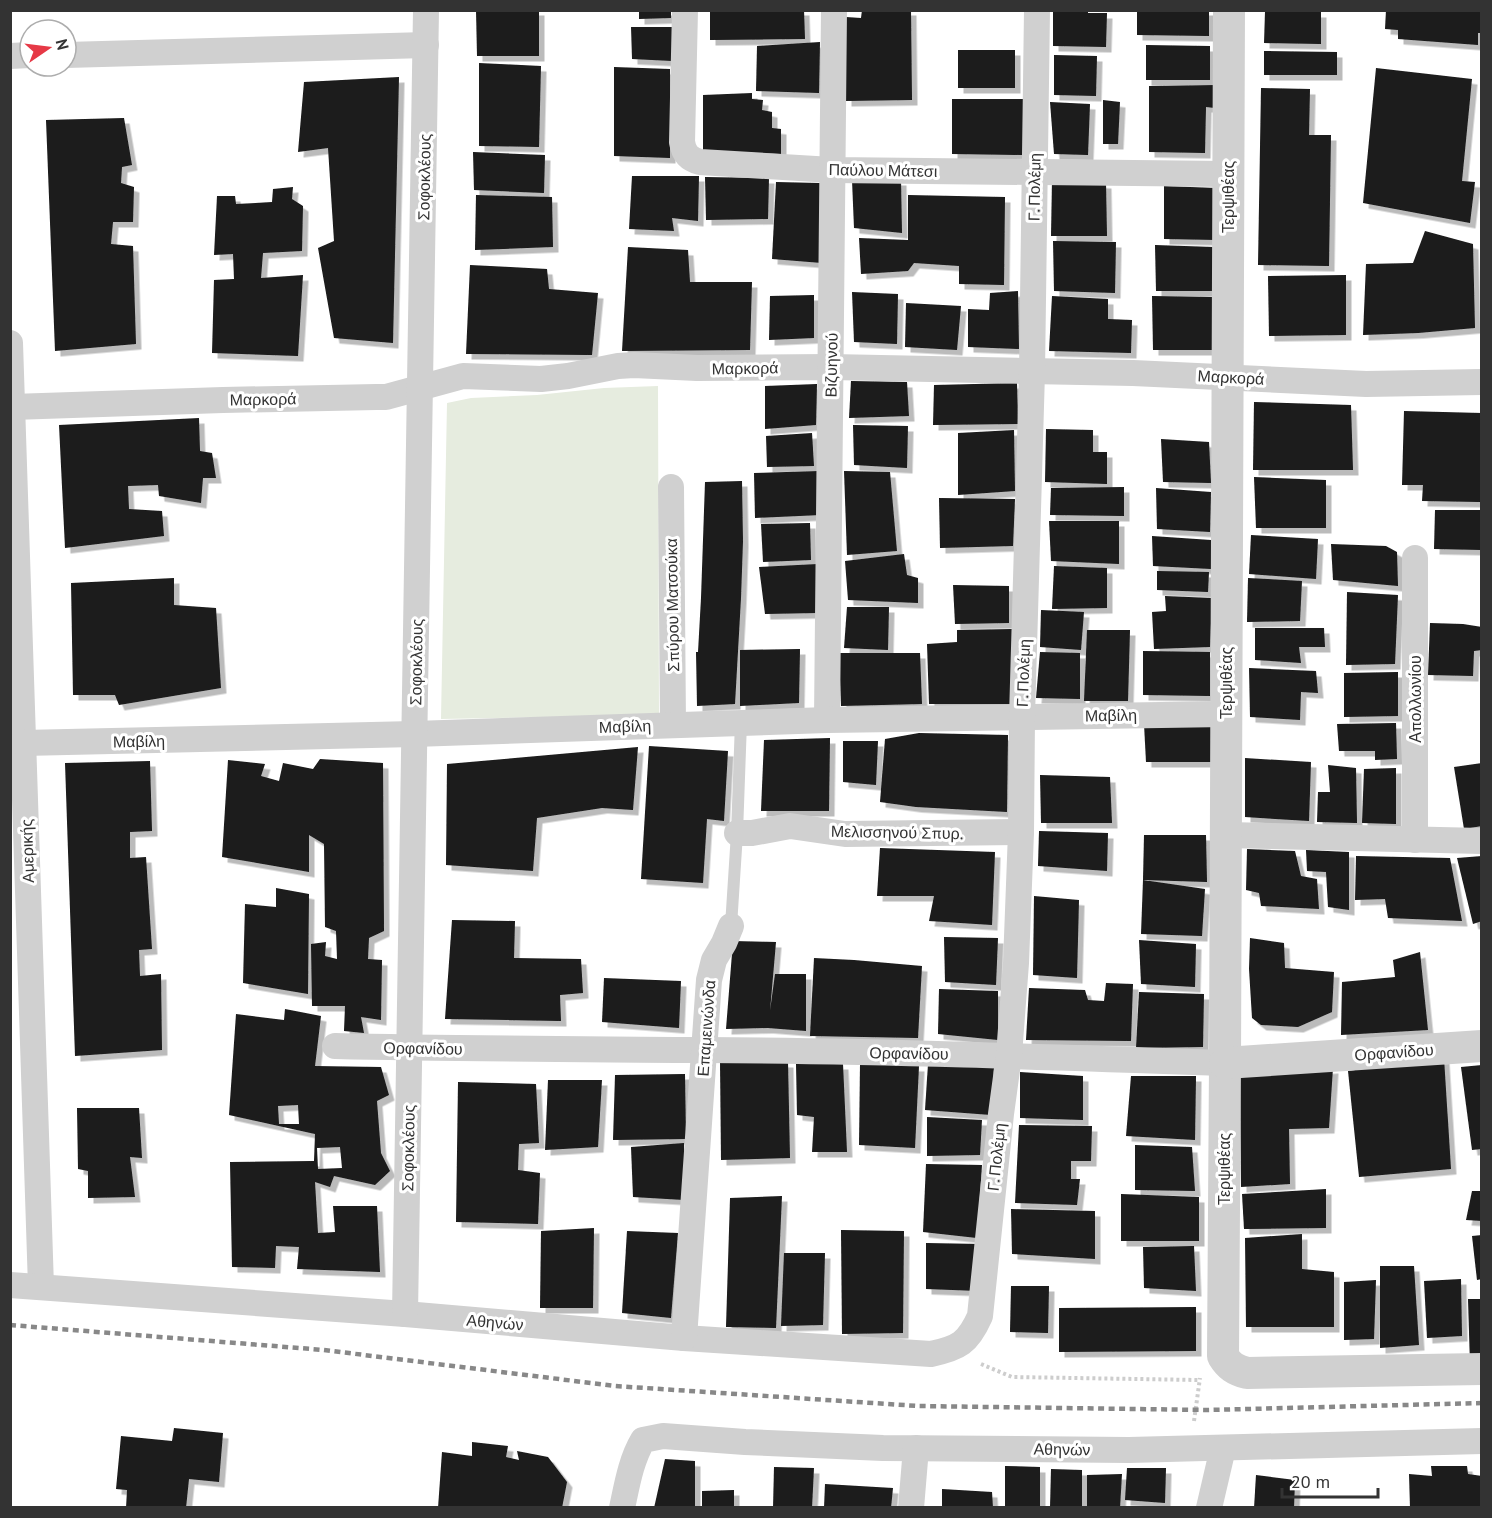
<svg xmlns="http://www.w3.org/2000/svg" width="1492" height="1518" font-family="'PT Sans',sans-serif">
<defs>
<filter id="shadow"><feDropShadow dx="5.5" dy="5.5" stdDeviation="0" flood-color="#0004"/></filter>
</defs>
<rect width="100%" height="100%" fill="#fff"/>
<polygon fill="#e6ecdf" points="658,386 659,715 441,719 447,403 471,398 537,395 604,388"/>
<g fill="#1a1a1a" fill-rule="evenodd" filter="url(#shadow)">
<polygon points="476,10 539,10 539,56 477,56"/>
<polygon points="639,10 671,10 671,18 639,19"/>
<polygon points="710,10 804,10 805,39 710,40"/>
<polygon points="862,10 911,10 912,100 846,101 846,17 861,18"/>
<polygon points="1053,10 1088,10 1088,13 1107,13 1106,47 1053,46"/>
<polygon points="1137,10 1209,10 1209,36 1137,35"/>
<polygon points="1386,10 1482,10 1482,33 1478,33 1478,45 1398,39 1398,30 1385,29"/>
<polygon points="1265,11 1321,12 1321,44 1264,43"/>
<polygon points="631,27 674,27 672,61 632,59"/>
<polygon points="820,42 819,93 756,91 757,46"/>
<polygon points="1146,45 1210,46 1210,80 1146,80"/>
<rect x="958" y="50" width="57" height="38"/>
<polygon points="1264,51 1337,52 1337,75 1264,75"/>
<polygon points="1054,55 1097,56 1096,96 1054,95"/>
<polygon points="479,63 541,66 539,147 479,146"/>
<polygon points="614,67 670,69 670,158 614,156"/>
<polygon points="1376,68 1472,79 1462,181 1475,182 1470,223 1363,203"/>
<polygon points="399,77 393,343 334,338 318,248 334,241 328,148 298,152 304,82"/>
<polygon points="1217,85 1215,108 1206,107 1205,153 1149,152 1149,86"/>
<polygon points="1261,88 1310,89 1309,135 1331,135 1329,266 1258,265"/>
<polygon points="752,93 752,99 763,100 762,110 772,112 772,128 781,129 781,154 703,151 703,95"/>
<polygon points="952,99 1023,99 1023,155 952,154"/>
<polygon points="1103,100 1120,102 1118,144 1103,144"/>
<polygon points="1050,102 1090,104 1088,155 1054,154"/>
<polygon points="124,118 132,165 122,167 121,183 134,187 133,222 113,222 111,244 133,246 136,344 55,351 46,120"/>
<polygon points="473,152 545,155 544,193 474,190"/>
<polygon points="632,176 699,176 698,221 672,218 674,231 629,229"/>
<polygon points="705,177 769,178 768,219 706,220"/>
<polygon points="852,180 901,180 902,233 854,228"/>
<polygon points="1052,180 1106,183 1107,236 1051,236"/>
<polygon points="776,182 820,183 822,263 772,259"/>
<polygon points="1164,186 1217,188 1217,240 1164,239"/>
<polygon points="293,187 292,199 303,206 302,251 263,253 261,278 303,275 298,356 212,353 214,280 234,279 233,254 214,255 217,196 235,196 236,204 272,202 273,189"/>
<polygon points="476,195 552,197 553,247 475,250"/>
<polygon points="908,195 1005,197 1004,285 959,284 959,266 914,263 908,271 861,274 859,238 908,240"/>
<polygon points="1425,231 1473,244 1475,328 1418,333 1363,335 1366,264 1413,263"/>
<polygon points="1053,241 1116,242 1115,293 1054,291"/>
<polygon points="1155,245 1214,247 1212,291 1156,291"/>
<polygon points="628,247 688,250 690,282 752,282 750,350 622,351"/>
<polygon points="470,265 547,269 549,289 598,293 592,355 466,354"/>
<polygon points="1346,275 1346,335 1269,336 1268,276"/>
<polygon points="1018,291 1019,349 968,347 968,309 989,310 990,293"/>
<polygon points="852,292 898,294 897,344 854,342"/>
<polygon points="814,295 814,338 769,340 770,296"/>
<polygon points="1052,296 1108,299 1108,319 1132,320 1131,353 1049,351"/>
<polygon points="1152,296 1214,297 1214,350 1153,350"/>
<polygon points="906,303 961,306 957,350 905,347"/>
<polygon points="851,381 907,382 909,416 849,418"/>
<polygon points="1017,383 1018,424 933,425 934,385"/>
<polygon points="817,384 816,425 765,429 765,386"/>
<polygon points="1254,402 1351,405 1353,470 1253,470"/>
<polygon points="1404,411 1482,413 1480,502 1422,501 1423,485 1402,485"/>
<polygon points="199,418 200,451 212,453 216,478 203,478 201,503 159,496 158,485 128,486 129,509 162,511 164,536 65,548 59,425"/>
<polygon points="853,425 908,426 907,468 854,465"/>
<polygon points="1046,429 1093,430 1093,452 1107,452 1107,484 1045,482"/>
<polygon points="1014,430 1015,491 958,495 958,433"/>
<polygon points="812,433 814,466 767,467 766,436"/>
<polygon points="1161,439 1209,442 1211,483 1163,482"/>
<polygon points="819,471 821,515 755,518 754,473"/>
<polygon points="844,471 890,472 897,551 847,555"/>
<polygon points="1254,477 1326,480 1326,528 1256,528"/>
<polygon points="742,481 743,541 741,598 735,704 697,706 696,652 698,652 701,598 705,482"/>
<polygon points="1124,487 1124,516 1050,515 1051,488"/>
<polygon points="1156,488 1211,492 1210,532 1157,529"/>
<polygon points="939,498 1015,499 1013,546 940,548"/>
<polygon points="1435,510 1482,510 1482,550 1434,549"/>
<polygon points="1049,521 1119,521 1119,564 1051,561"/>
<polygon points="810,523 811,560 763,562 761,524"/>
<polygon points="1251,535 1318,539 1316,579 1249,574"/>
<polygon points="1152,536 1211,540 1211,569 1153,566"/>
<polygon points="1331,544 1386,546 1397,552 1398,586 1333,580"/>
<polygon points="904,554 907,575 918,578 918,603 848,600 845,561"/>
<polygon points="818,564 817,613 765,614 759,567"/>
<polygon points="1054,566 1107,568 1107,608 1052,609"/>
<polygon points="1157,571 1209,572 1208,592 1157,590"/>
<polygon points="174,578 174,605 216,608 221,688 119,705 115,695 73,695 71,583"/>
<polygon points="1248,578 1302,581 1300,621 1247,622"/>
<polygon points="953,585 1009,586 1009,623 955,624"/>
<polygon points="1347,592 1398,595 1395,664 1346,665"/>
<polygon points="1165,596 1212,598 1210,647 1154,649 1152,612 1166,611"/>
<polygon points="847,607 889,607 888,650 844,648"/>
<polygon points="1041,610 1084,612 1081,650 1040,647"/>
<polygon points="1430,623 1463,624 1482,627 1482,650 1474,651 1473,676 1428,675"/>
<polygon points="1255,628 1324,628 1325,647 1299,647 1301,663 1255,660"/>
<polygon points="1012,629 1012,704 929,704 927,644 957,642 957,630"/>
<polygon points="1087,630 1130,630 1128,701 1084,701"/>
<polygon points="800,649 799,703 740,706 740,650"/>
<polygon points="1143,651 1210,652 1210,696 1143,695"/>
<polygon points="1040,652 1080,653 1080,699 1036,698"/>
<polygon points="839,653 920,653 922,704 841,706"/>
<polygon points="1249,668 1316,671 1318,693 1301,692 1300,720 1250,717"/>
<polygon points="1398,672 1398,716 1344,717 1344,673"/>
<polygon points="1211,723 1211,762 1146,762 1144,724"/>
<polygon points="1396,723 1397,759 1375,760 1375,751 1339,751 1337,724"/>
<polygon points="919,733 1008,735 1007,812 916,807 880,802 885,739"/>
<polygon points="830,738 829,811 761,811 764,740"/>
<polygon points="843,741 878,741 876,785 843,782"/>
<polygon points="649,746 728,751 724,821 707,819 703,883 641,879"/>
<polygon points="638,747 633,810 602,808 537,818 533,871 446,865 447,764"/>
<polygon points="1245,758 1311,762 1309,821 1245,817"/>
<polygon points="320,759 383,763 384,931 369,938 368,959 382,960 381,1020 361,1017 364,1033 344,1031 345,1006 312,1006 311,944 326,942 325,956 337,959 336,931 325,927 324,844 309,835 309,872 222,857 228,760 265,764 261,776 279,781 283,763 313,769"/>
<polygon points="150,761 152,831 130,832 130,858 146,857 152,949 139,950 140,976 161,974 162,1050 75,1056 65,763"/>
<polygon points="1482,763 1482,826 1464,829 1454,767"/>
<polygon points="1328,765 1356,768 1357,823 1317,822 1318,792 1330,792"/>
<polygon points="1396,768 1396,824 1362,823 1364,769"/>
<polygon points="1040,775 1110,777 1112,823 1041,823"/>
<polygon points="1039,831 1108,833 1107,871 1038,866"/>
<polygon points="1144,835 1206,835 1207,882 1143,880"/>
<polygon points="880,848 995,852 992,925 929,921 934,896 877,896"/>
<polygon points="1247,849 1295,851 1301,876 1317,879 1319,909 1261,906 1259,893 1246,890"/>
<polygon points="1306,850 1349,852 1349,910 1328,907 1326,872 1307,871"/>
<polygon points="1356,856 1450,858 1462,921 1388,918 1385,899 1355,900"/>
<polygon points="1482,856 1482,921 1473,924 1457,858"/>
<polygon points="1143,880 1205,889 1202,936 1141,934"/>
<polygon points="276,888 309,894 308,994 243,983 245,904 276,907"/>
<polygon points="1034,896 1079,900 1077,978 1033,975"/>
<polygon points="452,920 515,921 514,958 581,959 583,993 560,995 561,1021 445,1019"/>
<polygon points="944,937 998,938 996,985 945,982"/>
<polygon points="1250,938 1284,943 1285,968 1334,972 1332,1012 1298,1027 1261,1025 1252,1018 1249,969"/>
<polygon points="1139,940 1196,944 1195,987 1141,984"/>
<polygon points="733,941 776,942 770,1011 775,974 806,974 806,1031 768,1028 726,1029"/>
<polygon points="1420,952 1428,1030 1341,1035 1342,982 1395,977 1393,960"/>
<polygon points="814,958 854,960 922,966 918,1038 810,1036"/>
<polygon points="604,978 681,981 679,1028 602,1022"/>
<polygon points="1106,983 1133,984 1131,1041 1026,1040 1029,988 1085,990 1088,1000 1104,1001"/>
<polygon points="939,989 998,991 998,1040 938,1034"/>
<polygon points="1139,992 1204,994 1203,1047 1136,1048"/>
<path d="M285,1009L321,1016L315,1066L381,1067L389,1095L377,1101L381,1153L390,1171L375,1185L334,1176L330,1187L315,1182L318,1233L335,1232L333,1206H377L380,1272L297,1269L299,1247L276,1246L275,1268L232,1267L230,1162L314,1161L315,1134L229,1115L236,1014L284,1020ZM298,1105L299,1124H279L278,1106ZM340,1147L342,1168L318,1169L317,1148Z"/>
<polygon points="1444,1058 1451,1169 1359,1177 1348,1071"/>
<polygon points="720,1061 788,1062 790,1158 721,1160"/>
<polygon points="796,1064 843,1064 847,1152 812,1152 814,1117 797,1115"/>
<polygon points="860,1064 919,1066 915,1148 859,1145"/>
<polygon points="928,1064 994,1067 991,1115 925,1110"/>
<polygon points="1482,1065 1482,1149 1472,1150 1461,1067"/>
<polygon points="1333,1068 1329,1128 1289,1129 1290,1184 1241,1187 1240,1075"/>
<polygon points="1020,1072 1083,1076 1083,1120 1020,1118"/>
<polygon points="685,1074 686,1139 613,1140 615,1075"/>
<polygon points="1131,1076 1196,1076 1195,1140 1126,1136"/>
<polygon points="548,1080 602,1080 598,1147 545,1150"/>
<polygon points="458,1082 536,1084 539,1143 519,1144 518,1170 540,1173 538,1224 456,1222"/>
<polygon points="77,1108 139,1108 142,1158 130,1157 135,1197 88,1198 88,1171 78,1169"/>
<polygon points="927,1117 982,1120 980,1155 927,1156"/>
<polygon points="1019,1125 1092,1126 1091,1161 1071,1161 1071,1179 1080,1179 1077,1205 1015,1203"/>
<polygon points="684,1143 684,1200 633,1197 631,1147"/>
<polygon points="1135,1145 1192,1147 1195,1191 1135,1190"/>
<polygon points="926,1164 982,1165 977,1238 923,1232"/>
<polygon points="1326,1189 1326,1228 1244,1229 1242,1194"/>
<polygon points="1472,1191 1482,1191 1482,1221 1466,1220"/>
<polygon points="1121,1194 1199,1197 1199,1241 1121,1241"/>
<polygon points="782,1196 776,1328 726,1327 730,1198"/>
<polygon points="1011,1209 1095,1211 1095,1259 1012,1254"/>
<polygon points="594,1228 593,1308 540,1308 541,1231"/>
<polygon points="841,1230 904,1231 903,1333 842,1334"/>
<polygon points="627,1231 678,1233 671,1318 622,1313"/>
<polygon points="1302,1234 1302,1269 1334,1272 1334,1327 1246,1327 1245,1238"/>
<polygon points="1482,1235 1482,1279 1477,1280 1472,1236"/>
<polygon points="926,1243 982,1244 979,1291 926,1289"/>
<polygon points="1194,1246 1196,1291 1144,1288 1143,1247"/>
<polygon points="784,1253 825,1253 823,1325 781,1326"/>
<polygon points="1380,1266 1414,1266 1419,1345 1380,1348"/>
<polygon points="1461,1279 1462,1336 1427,1338 1424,1281"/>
<polygon points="1376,1280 1374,1339 1344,1340 1344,1282"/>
<polygon points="1011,1286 1049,1286 1048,1333 1010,1332"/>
<polygon points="1468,1299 1482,1299 1482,1364 1470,1365"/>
<polygon points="1196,1307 1196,1351 1059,1352 1059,1308"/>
<polygon points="174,1428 223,1433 219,1482 189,1479 186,1508 126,1508 127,1490 116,1489 121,1436 172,1441"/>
<polygon points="472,1442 508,1446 506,1457 519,1460 517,1451 548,1457 567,1482 562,1508 438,1508 442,1452 472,1456"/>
<polygon points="665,1459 695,1461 695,1508 654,1508"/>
<polygon points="1005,1466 1040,1467 1040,1508 1005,1508"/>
<polygon points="1431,1466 1467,1466 1468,1474 1482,1476 1482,1508 1410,1508 1409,1474 1432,1476"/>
<polygon points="774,1467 814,1468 812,1508 773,1508"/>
<polygon points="1127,1468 1166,1468 1165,1503 1125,1500"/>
<polygon points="1051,1469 1082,1470 1082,1508 1050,1508"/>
<polygon points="1122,1474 1120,1508 1087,1508 1087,1475"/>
<polygon points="1256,1475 1295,1480 1294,1508 1254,1508"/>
<polygon points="825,1484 893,1488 891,1508 824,1508"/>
<polygon points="942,1489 992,1492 993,1508 942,1508"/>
<polygon points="734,1490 734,1508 702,1508 702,1491"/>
</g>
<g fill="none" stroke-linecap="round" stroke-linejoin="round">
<g stroke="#cdcdcd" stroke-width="4" stroke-dasharray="3 3" stroke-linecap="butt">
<polyline points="981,1364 1012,1377 1199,1380"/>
<polyline points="1194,1421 1200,1378"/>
</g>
<polyline stroke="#d0d0d0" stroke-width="12" points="731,926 737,833 741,722"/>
<g stroke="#d0d0d0" stroke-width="26">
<path d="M685,10L682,142C684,154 689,159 700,162L832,170L1228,174"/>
<polyline points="66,55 426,45"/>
<polyline points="10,56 30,55"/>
<polyline points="10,343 41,1287"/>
<polyline points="12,407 223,400 377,397 386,397 463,376 541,379 568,376 618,366 634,365 697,368 831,367 1133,373 1366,384 1482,382"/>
<polyline points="671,487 673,724"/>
<polyline points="827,720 834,10"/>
<polyline points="23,743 414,734 827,720 1226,714"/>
<polyline points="737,833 752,833 790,826 845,834 1021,832"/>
<polyline points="1226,835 1482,841"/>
<polyline points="1415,840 1415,558"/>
<path d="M335,1046C458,1049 580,1049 703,1050C877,1051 1051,1057 1225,1063"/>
<path d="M10,1285L405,1314L684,1338L931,1354C959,1348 968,1343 980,1316L1001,1114L1009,1055L1016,963L1021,832L1022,717L1032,372L1037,10"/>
<polyline points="405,1314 426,10"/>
<polyline points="684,1338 709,980 714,960 724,943 731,926"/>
<path d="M622,1508C627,1485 631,1460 643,1440L663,1436L745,1442L883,1448L1129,1450L1482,1441"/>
<polyline points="911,1508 916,1448"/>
<polyline points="1209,1508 1223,1448"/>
</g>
<g stroke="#d0d0d0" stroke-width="32">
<path d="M1229,10L1225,1063L1223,1356C1229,1366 1235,1370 1247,1373L1482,1369"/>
<polyline points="1225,1063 1482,1046"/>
</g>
<polyline stroke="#888" stroke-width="4.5" stroke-dasharray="6 4.5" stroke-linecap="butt" points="10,1325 324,1350 615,1386 918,1406 1208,1410 1482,1403"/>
</g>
<g text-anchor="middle" stroke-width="6" stroke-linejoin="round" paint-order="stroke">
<g font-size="16" fill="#333" stroke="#fff">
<text transform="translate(883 170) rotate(1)" y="6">Παύλου Μάτεσι</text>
<text transform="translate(424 177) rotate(-89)" y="6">Σοφοκλέους</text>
<text transform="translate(1034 187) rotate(-89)" y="6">Γ. Πολέμη</text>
<text transform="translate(1228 197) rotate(-90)" y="6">Τερψιθέας</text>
<text transform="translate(831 365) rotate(-89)" y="6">Βιζυηνού</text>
<text transform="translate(745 368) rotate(-1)" y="6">Μαρκορά</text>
<text transform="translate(1231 377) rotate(3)" y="6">Μαρκορά</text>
<text transform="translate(263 399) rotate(-1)" y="6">Μαρκορά</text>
<text transform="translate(672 605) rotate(-91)" y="6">Σπύρου Ματσούκα</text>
<text transform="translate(416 662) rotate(-89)" y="6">Σοφοκλέους</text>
<text transform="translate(1023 673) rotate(-88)" y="6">Γ. Πολέμη</text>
<text transform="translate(1226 683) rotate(-90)" y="6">Τερψιθέας</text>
<text transform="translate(1415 699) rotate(-90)" y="6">Απολλωνίου</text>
<text transform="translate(1111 715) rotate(-1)" y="6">Μαβίλη</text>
<text transform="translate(625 726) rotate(-2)" y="6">Μαβίλη</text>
<text transform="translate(139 741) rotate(-1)" y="6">Μαβίλη</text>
<text transform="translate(897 832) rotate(1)" y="6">Μελισσηνού Σπυρ.</text>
<text transform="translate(27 851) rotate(-92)" y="6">Αμερικής</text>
<text transform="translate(706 1028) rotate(-86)" y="6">Επαμεινώνδα</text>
<text transform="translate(423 1048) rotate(1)" y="6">Ορφανίδου</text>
<text transform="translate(1394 1052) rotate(-4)" y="6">Ορφανίδου</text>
<text transform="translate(909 1053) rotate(1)" y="6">Ορφανίδου</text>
<text transform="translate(408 1148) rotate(-89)" y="6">Σοφοκλέους</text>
<text transform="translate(996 1157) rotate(-84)" y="6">Γ. Πολέμη</text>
<text transform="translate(1224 1169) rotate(-90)" y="6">Τερψιθέας</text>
<text transform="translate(495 1322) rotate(5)" y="6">Αθηνών</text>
<text transform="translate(1062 1449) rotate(1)" y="6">Αθηνών</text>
</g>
</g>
<rect width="1492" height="1518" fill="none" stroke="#333333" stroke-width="24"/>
<g transform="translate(48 48) rotate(76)"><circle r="28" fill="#ffffff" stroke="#adadad" stroke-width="1.5"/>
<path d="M0-4.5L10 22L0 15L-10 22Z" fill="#e63946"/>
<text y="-9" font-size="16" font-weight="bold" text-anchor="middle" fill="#333333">N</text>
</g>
<path d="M1282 1488v9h96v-9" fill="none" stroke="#333333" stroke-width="3"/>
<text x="1291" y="1488" font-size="18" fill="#333333" stroke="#ffffff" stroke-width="4.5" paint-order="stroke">20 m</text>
</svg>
